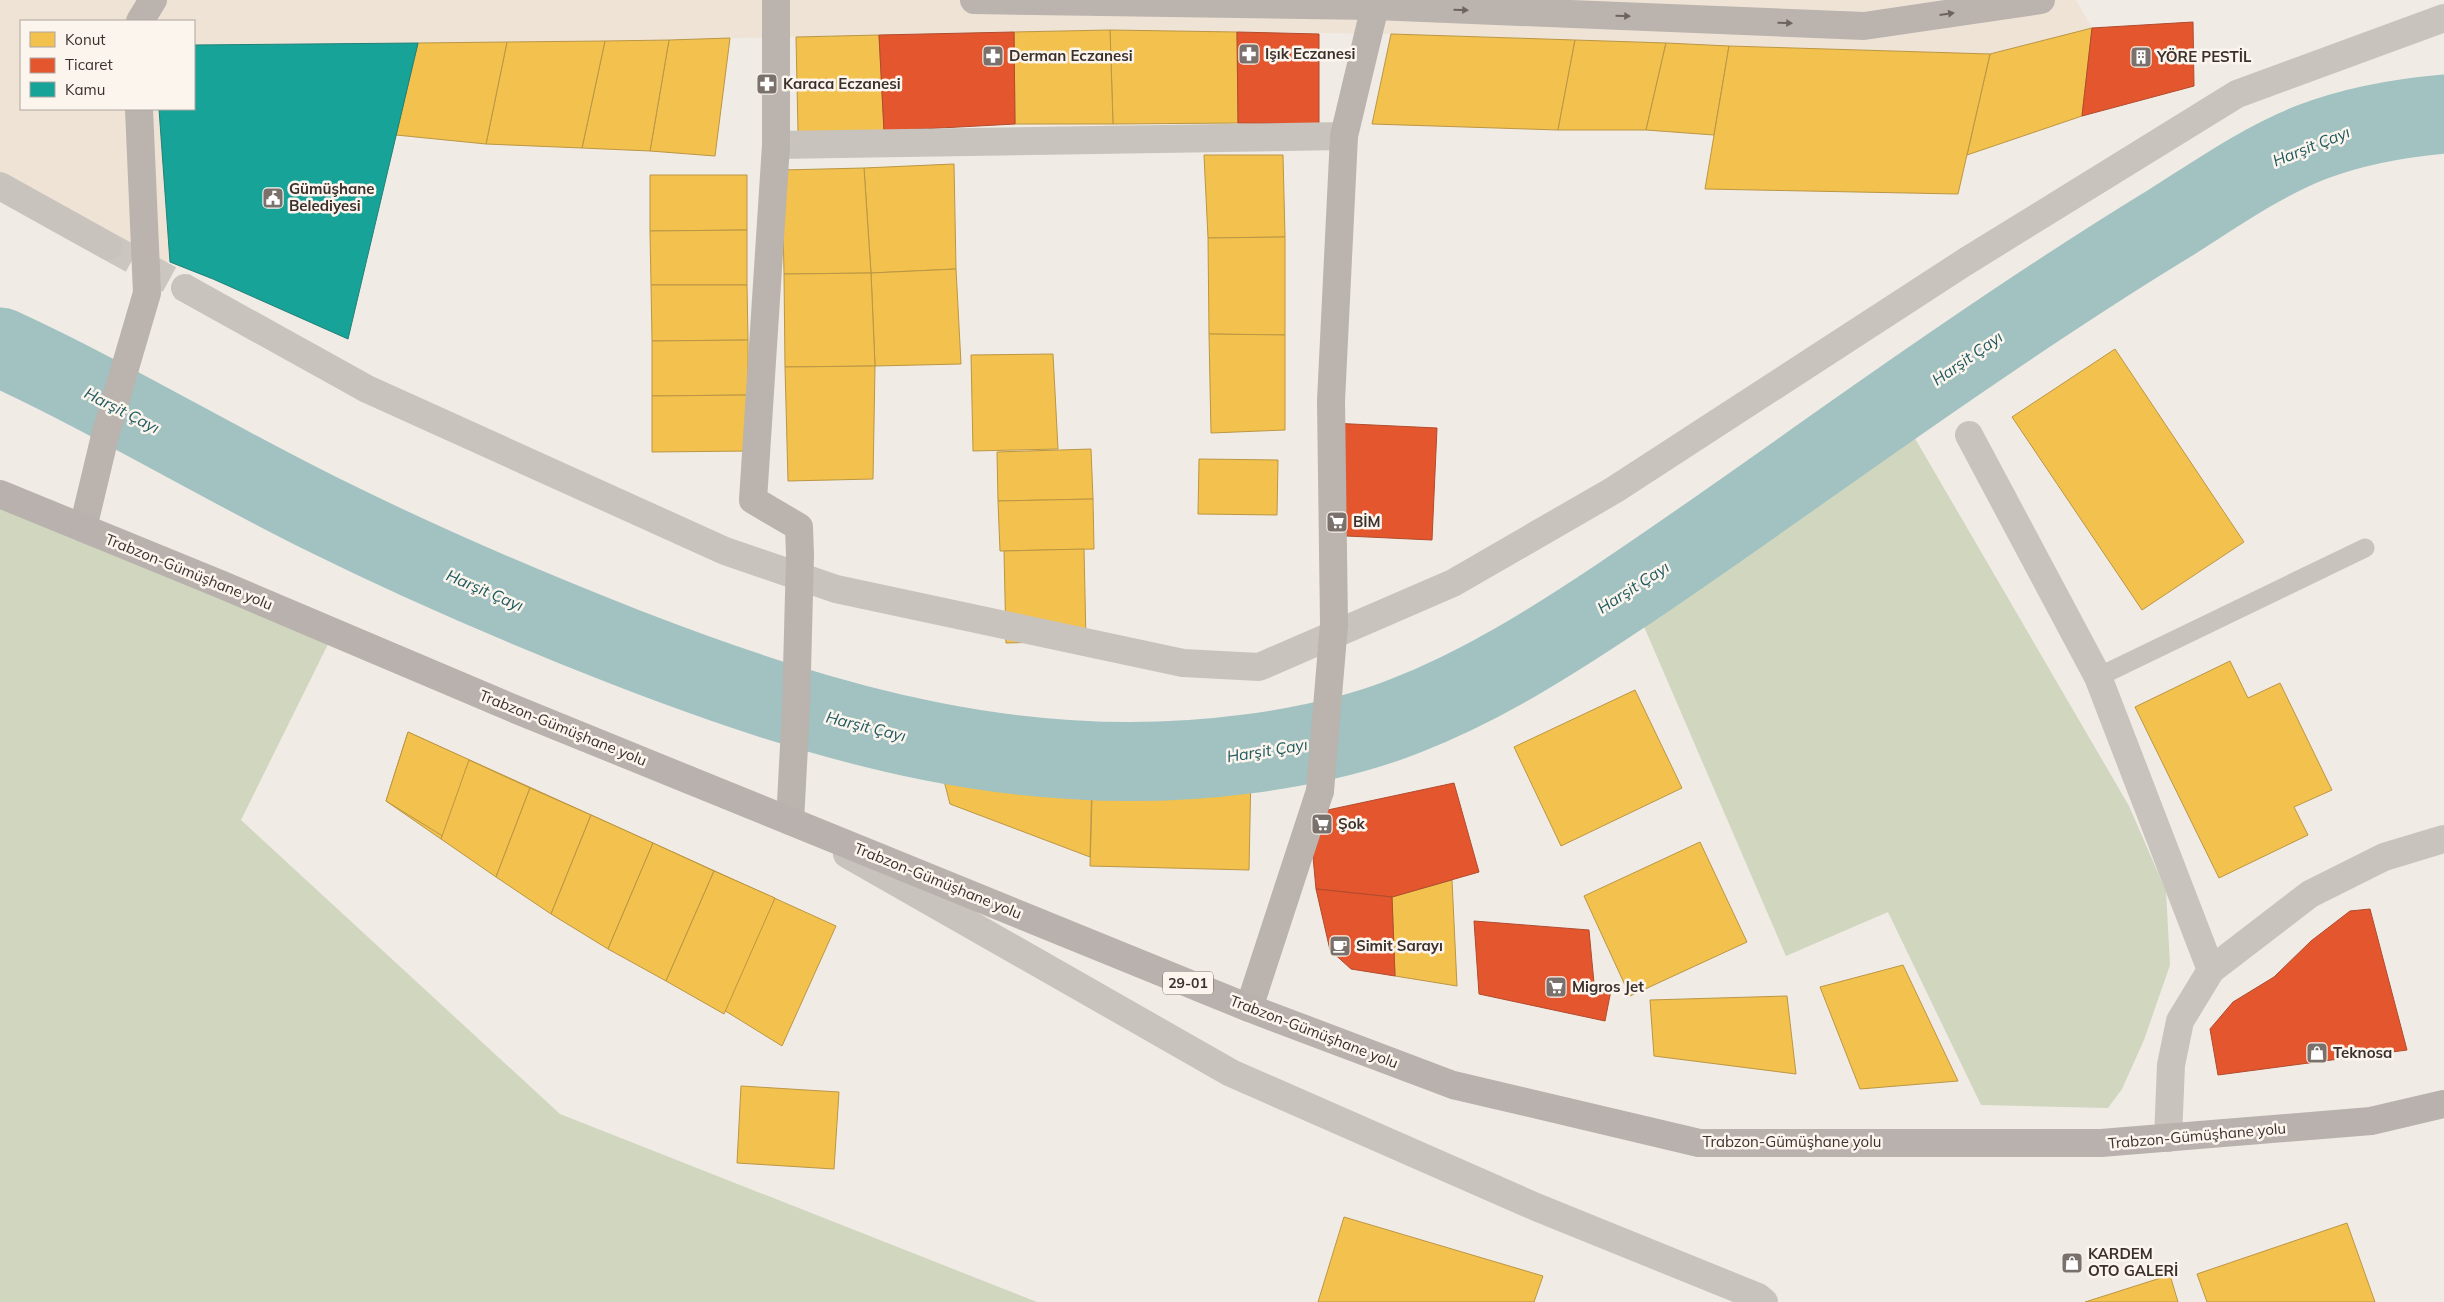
<svg xmlns="http://www.w3.org/2000/svg" width="2444" height="1302" font-family="Mulish,sans-serif">
<rect width="100%" height="100%" fill="#f0ebe5"/>
<g fill="#d1d6bf">
<polygon points="1913,435 2129,806 2166,891 2170,965 2144,1040 2122,1089 2108,1108 1981,1105 1888,912 1786,956 1636,608"/>
<polygon points="0,494 334,632 241,820 560,1114 1037,1302 0,1302"/>
</g>
<polygon fill="#eee3d5" points="0,0 2076,0 2092,28 1990,54 1391,34 1110,30 605,41 194,45 194,21 21,21 21,109 159,109 170,262 137,259 0,180"/>
<g fill="#f2c14e" stroke="#bb9644">
<polygon points="2092,28 2082,116 1967,155 1990,54"/>
<polygon points="1110,30 1237,32 1238,123 1113,124"/>
<polygon points="1110,30 1113,124 1015,124 1014,32"/>
<polygon points="1391,34 1575,40 1558,130 1372,124"/>
<polygon points="879,35 884,131 798,132 796,37"/>
<polygon points="730,38 715,156 650,151 669,40"/>
<polygon points="669,40 650,151 582,148 605,41"/>
<polygon points="1575,40 1666,43 1646,130 1558,130"/>
<polygon points="605,41 582,148 486,144 507,42"/>
<polygon points="507,42 486,144 396,135 418,43"/>
<polygon points="1666,43 1729,46 1714,135 1646,130"/>
<polygon points="1729,46 1990,54 1958,194 1705,189"/>
<polygon points="1204,155 1283,155 1285,237 1208,238"/>
<polygon points="954,164 956,269 871,273 864,168"/>
<polygon points="864,168 871,273 784,274 782,170"/>
<polygon points="650,175 747,175 747,230 650,231"/>
<polygon points="747,230 747,285 651,285 650,231"/>
<polygon points="1285,237 1285,335 1209,334 1208,238"/>
<polygon points="956,269 961,364 875,366 871,273"/>
<polygon points="871,273 875,366 785,367 784,274"/>
<polygon points="651,285 747,285 748,340 652,341"/>
<polygon points="1209,334 1285,335 1285,430 1211,433"/>
<polygon points="748,340 748,395 652,396 652,341"/>
<polygon points="2115,349 2244,542 2142,610 2012,417"/>
<polygon points="1053,354 1058,449 973,451 971,355"/>
<polygon points="875,366 873,479 788,481 785,367"/>
<polygon points="748,395 749,451 652,452 652,396"/>
<polygon points="1091,449 1093,499 998,501 997,452"/>
<polygon points="1199,459 1278,460 1277,515 1198,514"/>
<polygon points="1093,499 1094,549 1000,551 998,501"/>
<polygon points="1084,549 1086,641 1006,643 1004,551"/>
<polygon points="2230,661 2248,698 2280,683 2332,790 2294,807 2308,835 2219,878 2135,707"/>
<polygon points="1635,690 1682,788 1561,846 1514,747"/>
<polygon points="408,732 469,760 441,839 386,801"/>
<polygon points="408,732 836,926 782,1046 386,801"/>
<polygon points="469,760 530,788 496,877 441,839"/>
<polygon points="1093,765 1251,769 1249,870 1090,866"/>
<polygon points="942,773 1092,777 1090,857 950,804"/>
<polygon points="530,788 591,815 551,914 496,877"/>
<polygon points="591,815 653,843 608,949 551,914"/>
<polygon points="1700,842 1747,942 1630,996 1584,896"/>
<polygon points="653,843 714,871 666,981 608,949"/>
<polygon points="714,871 775,898 724,1014 666,981"/>
<polygon points="1452,880 1457,986 1395,976 1392,897"/>
<polygon points="1903,965 1958,1081 1860,1089 1820,987"/>
<polygon points="1787,996 1796,1074 1654,1056 1650,1000"/>
<polygon points="741,1086 839,1092 834,1169 737,1163"/>
<polygon points="1344,1217 1543,1276 1534,1302 1318,1302"/>
<polygon points="2347,1223 2375,1302 2207,1302 2197,1274"/>
<polygon points="2170,1275 2178,1302 2085,1302"/>
</g>
<g fill="#e4572e" stroke="#b14b2d">
<polygon points="2193,22 2194,86 2082,116 2092,28"/>
<polygon points="1014,32 1015,124 884,131 879,35"/>
<polygon points="1237,32 1319,34 1319,124 1238,123"/>
<polygon points="1330,423 1437,428 1432,540 1325,535"/>
<polygon points="1454,783 1479,872 1392,897 1316,889 1309,814"/>
<polygon points="1316,889 1392,897 1395,976 1351,969 1330,950"/>
<polygon points="2370,909 2407,1050 2218,1075 2210,1029 2233,1002 2274,977 2311,941 2350,911"/>
<polygon points="1474,921 1589,930 1594,983 1612,985 1605,1021 1479,994"/>
</g>
<polygon fill="#17a398" stroke="#228077" points="418,43 348,339 213,279 170,262 159,109 194,109 194,45"/>
<g fill="none" stroke-linecap="round" stroke-linejoin="round">
<path stroke="#a1c2c1" stroke-width="79" d="M0,347C111,398 216,462 326,516C423,564 523,607 625,647C829,726 1026,783 1247,754C1301,747 1355,736 1405,716C1482,686 1550,643 1619,597C1709,537 1797,473 1886,411C1979,346 2073,282 2170,223C2216,194 2261,162 2312,142C2354,126 2398,118 2444,114"/>
<polyline stroke="#ccc6c0" stroke-width="28" stroke-dasharray="28 14" stroke-linecap="butt" points="108,246 185,288"/>
<polyline stroke="#c9c3be" stroke-width="19" points="2098,677 2365,548"/>
<g stroke="#c9c3be" stroke-width="28">
<polyline points="776,145 1344,136"/>
<polyline points="0,186 108,246"/>
<polyline points="185,288 367,389 725,551 836,589 1183,663 1259,667 1453,583 1614,490 1965,262 2237,94 2444,18"/>
<polyline points="1969,435 2098,677 2211,970"/>
<polyline points="847,854 1231,1073 1536,1207 1758,1297 1764,1302"/>
<polyline points="2168,1138 2171,1065 2180,1021 2211,970 2310,894 2384,857 2444,839"/>
</g>
<g stroke="#bab3ae" stroke-width="28">
<polyline points="776,0 776,145 753,500 799,527 800,555"/>
<polyline points="974,0 1375,6 1864,26 2041,0"/>
<polyline points="140,21 153,0"/>
<polyline points="83,528 105,436 147,293 139,109"/>
<polyline points="1334,624 1331,401 1344,136 1375,6"/>
<polyline points="790,821 796,709"/>
<polyline points="1249,1008 1320,791"/>
</g>
<polyline stroke="#b8b1ad" stroke-width="28" points="0,494 220,584 517,710 790,821 1249,1008 1453,1085 1699,1143 2101,1143 2371,1121 2444,1104"/>
<g stroke="#bab3ae" stroke-width="28">
<polyline points="796,709 800,555"/>
<polyline points="1320,791 1334,624"/>
</g>
</g>
<defs><path id="oneway-solid" d="M-6-.8H1V-3.2L6.5 0L1 3.2V.8H-6Z" transform="scale(1.25)"/></defs>
<g fill="#6e645f">
<use href="#oneway-solid" transform="translate(1461 10) rotate(2)"/>
<use href="#oneway-solid" transform="translate(1947 14) rotate(-8)"/>
<use href="#oneway-solid" transform="translate(1623 16) rotate(2)"/>
<use href="#oneway-solid" transform="translate(1785 23) rotate(2)"/>
</g>
<defs>
<g id="pharmacy-square" transform="scale(1.125)"><rect x="-9" y="-9" width="18" height="18" rx="4" fill="#7a716c" stroke="#fbf5ee"/><path d="M-2-6h4v4h4v4h-4v4h-4v-4h-4v-4h4Z" fill="#fff"/></g>
<g id="building-square" transform="scale(1.125)"><rect x="-9" y="-9" width="18" height="18" rx="4" fill="#7a716c" stroke="#fbf5ee"/><path d="M-4-6H4V6H1V3H-1V6H-4ZM-2.5-4.3h1.7v1.8h-1.7ZM.8-4.3h1.7v1.8H.8ZM-2.5-1h1.7V.8h-1.7ZM.8-1h1.7V.8H.8Z" fill="#fff"/></g>
<g id="civic-square" transform="scale(1.125)"><rect x="-9" y="-9" width="18" height="18" rx="4" fill="#7a716c" stroke="#fbf5ee"/><path d="M-.6-6.5H3V-4.5H.6V-3L4-1V1h2V6H-6V1h2V-1L-.6-3ZM-1.2 2.5V6h2.4V2.5Z" fill="#fff"/></g>
<g id="supermarket-square" transform="scale(1.125)"><rect x="-9" y="-9" width="18" height="18" rx="4" fill="#7a716c" stroke="#fbf5ee"/><path d="M-6-5.5h2.5l.6 2H6L4.5 2H-2.5L-4.4-4H-6ZM-1.5 3.2a1.3 1.3 0 1 0 .1 0ZM3 3.2a1.3 1.3 0 1 0 .1 0Z" fill="#fff"/></g>
<g id="cafe-square" transform="scale(1.125)"><rect x="-9" y="-9" width="18" height="18" rx="4" fill="#7a716c" stroke="#fbf5ee"/><path d="M-5.5-4.5H6V0H3Q3 3.5 0 3.5H-2.5Q-5.5 3.5-5.5 0ZM3-3.2v2h1.7v-2ZM-6 4.5H4V6H-6Z" fill="#fff"/></g>
<g id="shop-square" transform="scale(1.125)"><rect x="-9" y="-9" width="18" height="18" rx="4" fill="#7a716c" stroke="#fbf5ee"/><path d="M-5-2.5h2.3a2.7 3.5 0 0 1 5.4 0H5L5.5 6h-11ZM-1.5-2.5h3a1.5 2.3 0 0 0-3 0Z" fill="#fff"/></g>
</defs>
<g fill-rule="evenodd">
<use href="#pharmacy-square" x="1249" y="54"/>
<use href="#pharmacy-square" x="993" y="56"/>
<use href="#building-square" x="2141" y="57"/>
<use href="#pharmacy-square" x="767" y="84"/>
<use href="#civic-square" x="273" y="198"/>
<use href="#supermarket-square" x="1337" y="522"/>
<use href="#supermarket-square" x="1322" y="824"/>
<use href="#cafe-square" x="1340" y="946"/>
<use href="#supermarket-square" x="1556" y="987"/>
<use href="#shop-square" x="2317" y="1053"/>
<use href="#shop-square" x="2072" y="1263"/>
</g>
<g text-anchor="middle" stroke-width="5" stroke-linejoin="round" paint-order="stroke">
<rect fill="#fbf5ee" stroke="#756b66" stroke-width="1" x="1163" y="971.5" width="50" height="23" rx="4"/>
<g font-size="14" font-weight="bold" fill="#3b302b">
<text x="1188" y="988">29-01</text>
</g>
<g font-size="15" font-weight="bold" fill="#3b302b" stroke="#fbf5ee" text-anchor="start">
<text x="1265" y="59">Işık Eczanesi</text>
<text x="1009" y="61">Derman Eczanesi</text>
<text x="2157" y="62">YÖRE PESTİL</text>
<text x="783" y="89">Karaca Eczanesi</text>
<text x="289" y="194">Gümüşhane<tspan x="289" dy="17">Belediyesi</tspan></text>
<text x="1353" y="527">BİM</text>
<text x="1338" y="829">Şok</text>
<text x="1356" y="951">Simit Sarayı</text>
<text x="1572" y="992">Migros Jet</text>
<text x="2333" y="1058">Teknosa</text>
<text x="2088" y="1259">KARDEM<tspan x="2088" dy="17">OTO GALERİ</tspan></text>
</g>
<g font-size="15" fill="#3b302b" stroke="#fbf5ee">
<text transform="translate(189 572) rotate(22)" y="5">Trabzon-Gümüşhane yolu</text>
<text transform="translate(563 728) rotate(22)" y="5">Trabzon-Gümüşhane yolu</text>
<text transform="translate(938 881) rotate(22)" y="5">Trabzon-Gümüşhane yolu</text>
<text transform="translate(1314 1032) rotate(21)" y="5">Trabzon-Gümüşhane yolu</text>
<text transform="translate(2197 1136) rotate(-5)" y="5">Trabzon-Gümüşhane yolu</text>
<text x="1792" y="1147">Trabzon-Gümüşhane yolu</text>
</g>
<g font-size="16" font-style="italic" fill="#1f5a5e" stroke="#fbf5ee">
<text transform="translate(2311 146) rotate(-22)" y="6">Harşit Çayı</text>
<text transform="translate(1967 358) rotate(-35)" y="6">Harşit Çayı</text>
<text transform="translate(122 410) rotate(27)" y="6">Harşit Çayı</text>
<text transform="translate(1633 587) rotate(-33)" y="6">Harşit Çayı</text>
<text transform="translate(485 590) rotate(23)" y="6">Harşit Çayı</text>
<text transform="translate(866 726) rotate(14)" y="6">Harşit Çayı</text>
<text transform="translate(1267 750) rotate(-9)" y="6">Harşit Çayı</text>
</g>
</g>
<rect x="20" y="20" width="175" height="90" fill="#fbf5ee" stroke="#aea6a0"/>
<rect x="30" y="32" width="25" height="15" fill="#f2c14e" stroke="#aea6a0"/>
<text x="65" y="45" font-size="15" fill="#3b302b">Konut</text>
<rect x="30" y="58" width="25" height="15" fill="#e4572e" stroke="#aea6a0"/>
<text x="65" y="70" font-size="15" fill="#3b302b">Ticaret</text>
<rect x="30" y="82" width="25" height="15" fill="#17a398" stroke="#aea6a0"/>
<text x="65" y="95" font-size="15" fill="#3b302b">Kamu</text>
</svg>
